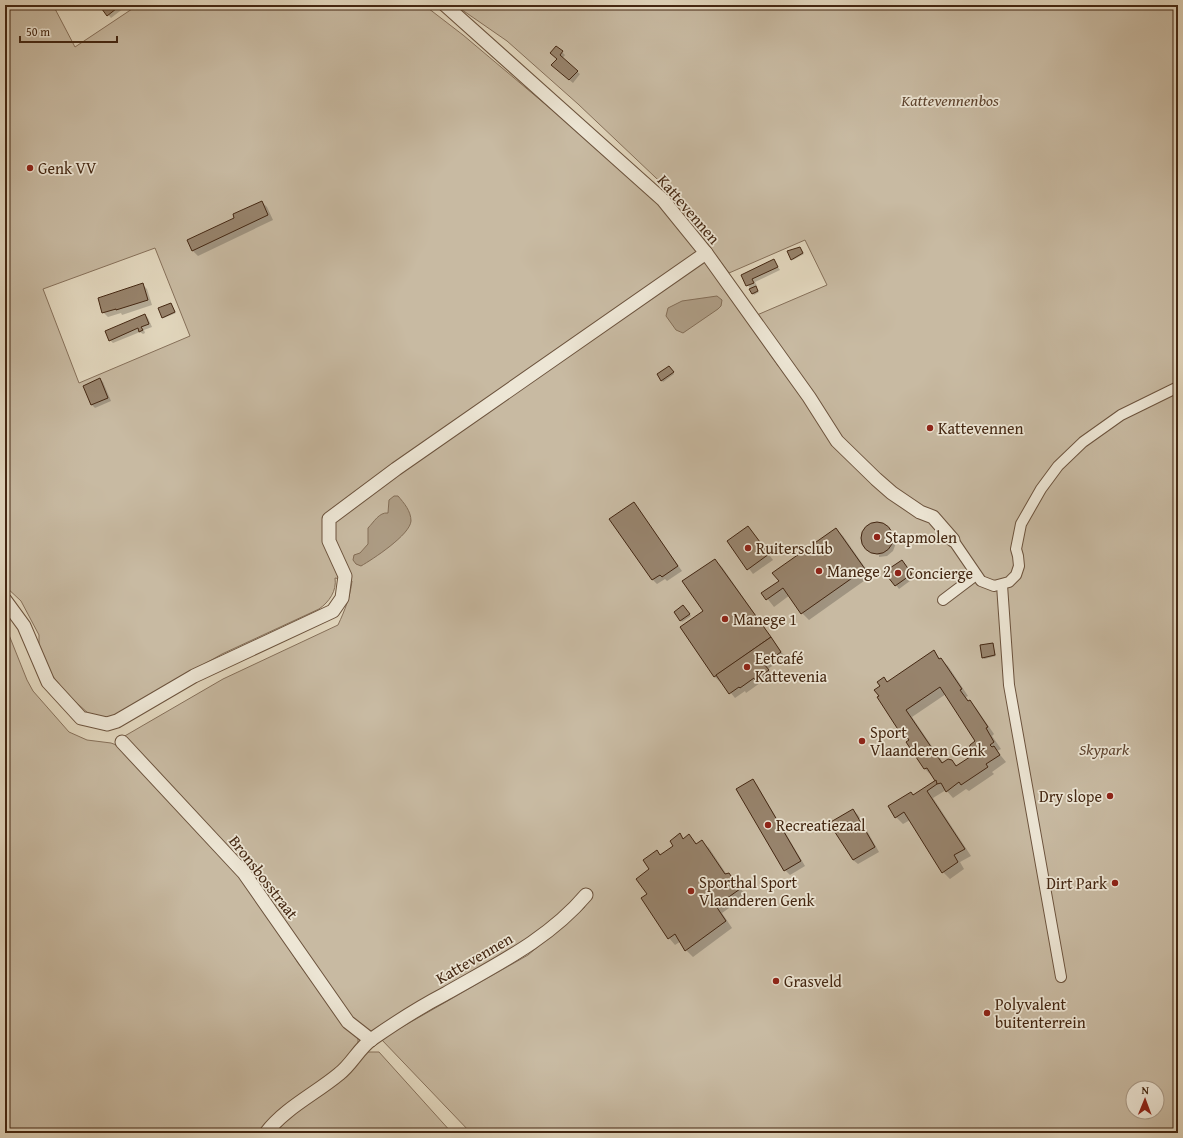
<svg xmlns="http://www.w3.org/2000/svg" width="1183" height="1138" font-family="'Gentium Book Plus',serif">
<rect width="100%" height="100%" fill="#e3d8bf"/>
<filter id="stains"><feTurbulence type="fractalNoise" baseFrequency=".005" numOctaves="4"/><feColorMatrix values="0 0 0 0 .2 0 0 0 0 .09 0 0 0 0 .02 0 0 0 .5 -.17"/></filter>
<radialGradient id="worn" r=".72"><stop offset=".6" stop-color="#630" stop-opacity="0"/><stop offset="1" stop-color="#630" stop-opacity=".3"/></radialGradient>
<g fill="#c8baa2" stroke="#86705a" fill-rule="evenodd">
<path d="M5,5H53L75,47L138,5H424L463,35L646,189L697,250L779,367L789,363L757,315L827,285L805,240L729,273L688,218L674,195L578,104L507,41L455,5H1178V1133H471L381,1039L528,955L585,907L579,897L540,932L371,1035L350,1018L287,930L123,737L223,679L338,625C345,610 350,597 352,581L335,578C337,591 329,602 319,609L222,654L113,716L105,717L89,714L69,696L46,668L39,650V635L21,601L5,586ZM155,248L190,336L79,383L43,289ZM1133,1088H1157V1112H1133Z"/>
<polygon points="5,629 9,635 27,680 33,691 69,732 87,740 111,743 122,747 230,864 271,920 298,963 341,1018 358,1036 358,1047 321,1082 279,1110 262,1133 5,1133"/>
<polygon points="367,1052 379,1052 452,1133 273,1133 278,1126 347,1075"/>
</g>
<g fill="#ad9c84" stroke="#836d56">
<polygon points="717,296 722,300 721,306 718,309 683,333 676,330 666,316 668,308 682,301"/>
<path d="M394,496H398C404,503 411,511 411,521C410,535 373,559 361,566L356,564L353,560L354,555L360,553L368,544V528C374,522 379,512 388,513L389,500Z"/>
</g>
<g fill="#0003" fill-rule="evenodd">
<polygon points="100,5 122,5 124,8 111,18"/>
<polygon points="562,52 565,55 562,59 580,74 573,83 555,68 558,59 552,53"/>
<polygon points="262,202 267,207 273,220 198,256 193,251 188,240 236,219"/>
<polygon points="800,248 804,254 793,260 792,259"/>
<polygon points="774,261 780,270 755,282 757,286 755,287 759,292 754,295 742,275"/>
<polygon points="142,284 147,289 152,305 122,315 121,313 108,317 103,312"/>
<polygon points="171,304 176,313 164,318 162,317"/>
<polygon points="145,315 148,318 152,327 144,330 145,333 143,334 140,332 113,343 110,340"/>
<polygon points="670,368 674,374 663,382 658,375"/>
<polygon points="100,379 103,382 111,401 95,408 92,405 84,386"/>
<polygon points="638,509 682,571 667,581 665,579 657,584 652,579"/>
<polygon points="875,523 884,525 894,535 896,543 893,551 887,556 879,557 879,555 867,550 863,542 863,534 867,527"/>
<polygon points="748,527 773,560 753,574 728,541"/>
<polygon points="836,529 843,536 871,576 809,620 802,613 790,595 774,607 763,593 780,582"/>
<polygon points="715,560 722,567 785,657 768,669 773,676 761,684 760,683 746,693 745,691 735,698 722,682 721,683 714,676 704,612"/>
<polygon points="905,564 914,578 899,589 886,572"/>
<polygon points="685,608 691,616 682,622 675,612"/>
<polygon points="992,644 996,656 984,659 983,657"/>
<path d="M933,652L948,666L968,696L966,697L969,702L976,708L994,734L992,736L1001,749L997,751L1006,762L992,772L994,774L969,791L966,789L953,798L946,790L933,798L971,856L960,862L964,869L950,879L943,872L910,820L903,824L896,817L914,796L937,781L925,769L908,742L910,740L900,730L880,696L884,678L888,683ZM946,694L977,741L974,755L957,766L952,761L944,764L912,717Z"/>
<polygon points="752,780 757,785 805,866 790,875 785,870"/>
<polygon points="853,810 858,815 879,852 858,864 853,860"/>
<polygon points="680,835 684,839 689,836 698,845 702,842 709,848 727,875 728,874 735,881 746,896 722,913 732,928 693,957 686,950 681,941 675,945 669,938 648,894 650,869 656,851 661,856 674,846"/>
</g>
<g fill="#97836c" stroke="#442712" fill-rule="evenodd">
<polygon points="99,5 121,5 107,16"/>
<polygon points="556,46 563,51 560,55 578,71 569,80 551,65 557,59 550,53"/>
<polygon points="262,201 268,215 192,251 187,240 234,218 233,214"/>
<polygon points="800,247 803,253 791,260 787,251"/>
<polygon points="774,259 778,267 752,279 754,283 746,286 741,275"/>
<polygon points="143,283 148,300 116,310 116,309 102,313 98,298"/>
<polygon points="756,286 758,291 752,294 749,289"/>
<polygon points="171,303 175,312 162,318 158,308"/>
<polygon points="145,314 149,324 141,327 143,330 139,332 138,328 109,341 105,331"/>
<polygon points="669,366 674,372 661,381 657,374"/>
<polygon points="100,378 108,398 91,405 83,386"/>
<polygon points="634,502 678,566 662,577 660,575 652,580 609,519"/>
<circle cx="877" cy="538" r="16"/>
<polygon points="748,526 769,554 747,570 727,541"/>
<polygon points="836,528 865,569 801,614 783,588 766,600 761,593 779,581 772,573"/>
<polygon points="715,559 771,637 714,677 680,627 703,611 682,581"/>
<polygon points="902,560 912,574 895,586 884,572"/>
<polygon points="683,605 690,614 680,621 674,612"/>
<polygon points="771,637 781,652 764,664 769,670 755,680 754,678 740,688 739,687 729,694 716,675"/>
<polygon points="993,643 995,655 982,658 980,645"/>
<path d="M934,650L939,659L941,658L962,689L960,690L968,701L970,700L988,727L986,728L994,742L990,745L992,747L994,746L1000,755L986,764L988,767L961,785L959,782L946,792L941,783L937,784L927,768L924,769L906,742L909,740L901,730L899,731L877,697L879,696L874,690L880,686L877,682L884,677L887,682ZM940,687L975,741L970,745L969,749L973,755L956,766L952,760L948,759L942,763L906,710Z"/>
<polygon points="753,779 801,861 784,871 736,789"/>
<polygon points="936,780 937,784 927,791 965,849 954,855 958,862 942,873 904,812 895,818 888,806 911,792 913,795"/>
<polygon points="853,809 875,847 853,860 829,823"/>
<polygon points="680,833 683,839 689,834 696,844 702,840 725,874 729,873 740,889 716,906 726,921 685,951 675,934 668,939 641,898 647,894 636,879 649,869 643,860 657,850 660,855 673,846 670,841"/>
</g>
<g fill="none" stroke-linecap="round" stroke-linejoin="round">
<g stroke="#6c533d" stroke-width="12">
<g id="pedestrian">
<polyline points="953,540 981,581 994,586 1009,582 1016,575 1019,566 1018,556 1016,549 1021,524 1041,489 1058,466 1083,442 1121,415 1178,387"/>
<polyline points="1002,585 1009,685 1061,977"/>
<polyline points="943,600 976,575"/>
</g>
</g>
<g stroke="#6c533d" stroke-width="15">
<g id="minor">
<polyline points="445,5 663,200 706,253 809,397 837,441 876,479 892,493 920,512 933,517 953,540"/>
<polyline points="5,600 24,626 48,682 81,718 107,724 117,721 194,676 333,611 342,598 345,576 329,541 329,519 396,469 706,253"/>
<polyline points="122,742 244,873 348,1022 371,1040"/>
<path d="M266,1133C285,1108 315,1094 339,1074C352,1064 359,1048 372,1039C395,1023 420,1007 445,994C495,965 548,940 586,895"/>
</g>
</g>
<use href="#pedestrian" stroke="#ede6d5" stroke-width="10"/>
<use href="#minor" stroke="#ede6d5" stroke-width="13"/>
</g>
<g fill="#8f2418" stroke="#ede6d5" stroke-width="1.5">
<circle cx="30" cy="168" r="4"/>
<circle cx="930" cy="428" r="4"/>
<circle cx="877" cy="537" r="4"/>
<circle cx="748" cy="548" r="4"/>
<circle cx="819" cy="571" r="4"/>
<circle cx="898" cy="573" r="4"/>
<circle cx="725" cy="619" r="4"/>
<circle cx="747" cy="667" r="4"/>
<circle cx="862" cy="741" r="4"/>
<circle cx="1110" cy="796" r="4"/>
<circle cx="768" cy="825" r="4"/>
<circle cx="1115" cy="883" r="4"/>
<circle cx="691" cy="891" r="4"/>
<circle cx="776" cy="981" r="4"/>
<circle cx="987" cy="1013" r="4"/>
</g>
<g text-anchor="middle" stroke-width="3.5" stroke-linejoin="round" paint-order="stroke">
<g font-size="16" font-style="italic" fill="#5e442f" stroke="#ede6d5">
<text x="950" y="106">Kattevennenbos</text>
<text x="1104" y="755">Skypark</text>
</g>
<g font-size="16" fill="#442712" stroke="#ede6d5" text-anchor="start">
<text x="38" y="174">Genk VV</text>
<text x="938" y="434">Kattevennen</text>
<text x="885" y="543">Stapmolen</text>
<text x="756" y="554">Ruitersclub</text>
<text x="827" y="577">Manege 2</text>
<text x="906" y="579">Concierge</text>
<text x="733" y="625">Manege 1</text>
<text x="755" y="664">Eetcafé<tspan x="755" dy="18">Kattevenia</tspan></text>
<text x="870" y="738">Sport<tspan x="870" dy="18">Vlaanderen Genk</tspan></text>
<text x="1102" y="802" text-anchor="end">Dry slope</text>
<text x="776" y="831">Recreatiezaal</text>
<text x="699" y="888">Sporthal Sport<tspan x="699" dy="18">Vlaanderen Genk</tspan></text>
<text x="1107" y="889" text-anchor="end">Dirt Park</text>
<text x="784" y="987">Grasveld</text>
<text x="995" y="1010">Polyvalent<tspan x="995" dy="18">buitenterrein</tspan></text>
</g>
<g font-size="16" fill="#442712" stroke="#ede6d5">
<text transform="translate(689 209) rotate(49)" y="6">Kattevennen</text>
<text transform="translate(264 877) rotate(52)" y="6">Bronsbosstraat</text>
<text transform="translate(474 958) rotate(-30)" y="6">Kattevennen</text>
</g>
</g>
<rect width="1183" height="1138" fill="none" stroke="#e3d8bf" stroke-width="20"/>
<rect x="6" y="6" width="1171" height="1126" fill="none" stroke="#442712" stroke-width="2"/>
<rect x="10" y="10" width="1163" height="1118" fill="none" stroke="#442712"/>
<g transform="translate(1145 1100) rotate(1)"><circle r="19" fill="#ede6d5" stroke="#a99a87"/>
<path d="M0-3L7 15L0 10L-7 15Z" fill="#8f2418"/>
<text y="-6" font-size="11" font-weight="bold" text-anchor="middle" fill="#442712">N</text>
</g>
<path d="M20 36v6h97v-6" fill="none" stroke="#442712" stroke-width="2"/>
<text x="26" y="36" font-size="12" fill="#442712" stroke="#ede6d5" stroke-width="3" paint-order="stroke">50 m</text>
<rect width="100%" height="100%" filter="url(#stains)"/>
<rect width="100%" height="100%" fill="url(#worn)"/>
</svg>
